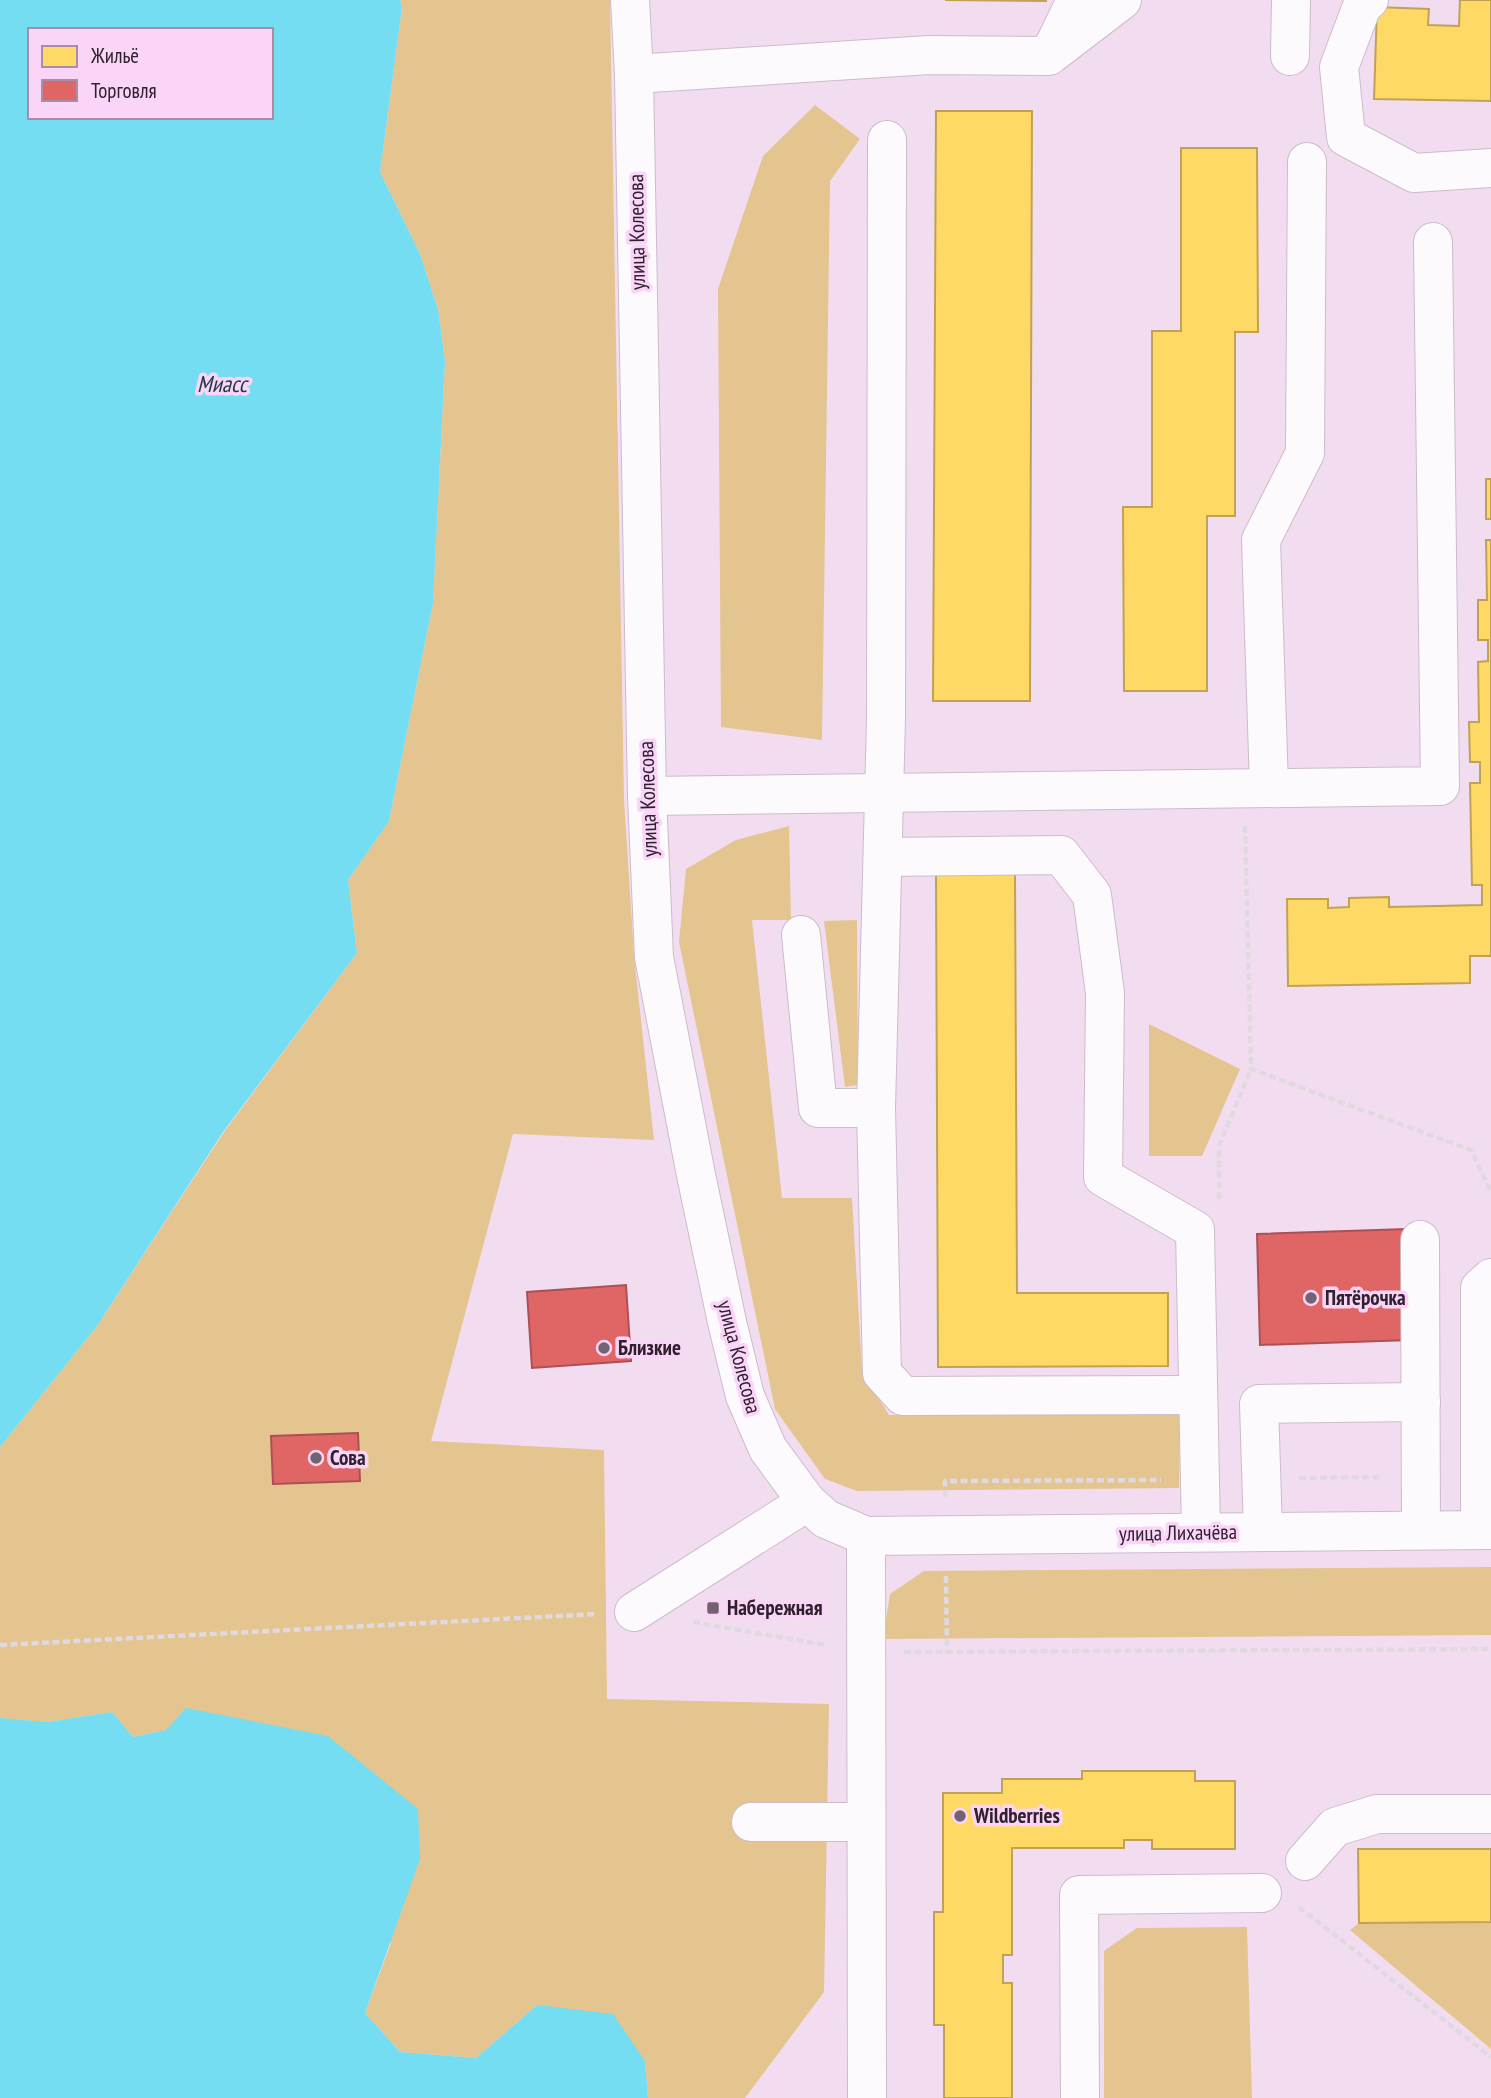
<svg xmlns="http://www.w3.org/2000/svg" width="1491" height="2098" font-family="'PT Sans Narrow',sans-serif">
<rect width="100%" height="100%" fill="#f2ddf0"/>
<g fill="#e4c48f">
<polygon points="400,0 610,0 624,799 634,956 654,1140 513,1134 431,1441 604,1450 607,1699 829,1704 824,1992 745,2098 648,2098 645,2061 537,2005 476,2058 400,2052 365,2013 391,1943 166,1730 133,1737 112,1712 47,1722 0,1718 0,1447 97,1326 224,1132 357,953 348,880 389,821 433,603 445,361 438,309 420,254 380,172 402,7"/>
<polygon points="815,105 860,139 830,181 822,740 721,727 718,289 763,156"/>
<polygon points="789,826 791,920 752,920 782,1198 852,1198 862,1371 889,1415 1180,1414 1179,1488 857,1491 825,1479 775,1409 679,942 686,869 736,840"/>
<polygon points="857,920 858,1085 845,1087 824,921"/>
<polygon points="1149,1024 1240,1069 1202,1156 1149,1156"/>
<polygon points="1491,1567 1491,1635 883,1639 890,1594 924,1571"/>
<polygon points="1491,1922 1491,2049 1350,1930 1359,1923"/>
<polygon points="1247,1927 1252,2098 1104,2098 1104,1951 1137,1928"/>
</g>
<g fill="#74ddf1" fill-rule="evenodd">
<path d="M0,0H400L402,7L380,172L420,254L438,309L445,361L433,603L389,821L348,880L357,953L223,1132L97,1326L0,1447ZM30,30H271V117H30Z"/>
<polygon points="186,1708 328,1736 418,1809 420,1859 365,2013 400,2052 476,2058 537,2005 613,2014 645,2061 648,2098 0,2098 0,1718 47,1722 112,1712 133,1737 166,1730"/>
</g>
<g fill="#ffd966" stroke="#c1a255" stroke-width="2">
<polygon points="945,0 1046,0 1046,1"/>
<polygon points="1460,0 1491,0 1491,101 1374,99 1377,7 1429,9 1428,25 1459,26"/>
<polygon points="936,111 1032,111 1030,701 933,701"/>
<polygon points="1181,148 1257,148 1258,332 1235,332 1235,516 1207,516 1207,691 1124,691 1123,507 1152,507 1152,331 1181,331"/>
<rect x="1486" y="479" width="5" height="40"/>
<polygon points="1486,540 1491,540 1491,956 1470,956 1470,983 1288,986 1287,899 1328,899 1328,908 1349,907 1349,898 1389,897 1389,907 1482,905 1482,885 1472,885 1470,783 1480,783 1480,762 1470,762 1469,722 1479,722 1478,662 1488,661 1488,640 1478,640 1478,600 1487,600"/>
<polygon points="936,872 1015,872 1017,1293 1168,1293 1168,1366 938,1367"/>
<polygon points="1082,1771 1195,1771 1195,1781 1235,1781 1235,1849 1152,1849 1152,1840 1124,1840 1124,1848 1012,1848 1012,1955 1003,1955 1003,1983 1012,1983 1012,2098 944,2098 944,2025 934,2025 934,1912 943,1912 943,1793 1002,1793 1002,1779 1082,1779"/>
<polygon points="1358,1849 1491,1849 1491,1922 1359,1923"/>
</g>
<g fill="#e06666" stroke="#ab5155" stroke-width="2">
<polygon points="1406,1229 1410,1340 1260,1345 1257,1234"/>
<polygon points="626,1285 631,1361 532,1368 527,1292"/>
<polygon points="358,1433 360,1481 273,1484 271,1436"/>
</g>
<g fill="none" stroke-linecap="round" stroke-linejoin="round">
<g stroke="#cbbcca" stroke-width="40">
<g id="minor">
<polyline points="630,0 634,74 647,796 654,957 696,1175 727,1322 745,1396 768,1449 807,1502 826,1519 866,1536 1491,1530"/>
<polyline points="1369,0 1362,6 1339,67 1346,137 1414,173 1491,168"/>
<polyline points="1054,52 1122,0"/>
<polyline points="1290,56 1291,0"/>
<polyline points="634,74 929,55 1049,56 1076,0"/>
<polyline points="887,140 886,718 876,1108 882,1373 903,1396 1198,1395"/>
<polyline points="1269,787 1261,540 1305,453 1307,162"/>
<polyline points="647,796 1440,786 1433,242"/>
<polyline points="883,857 1061,855 1092,895 1105,993 1103,1177 1195,1230 1201,1532"/>
<polyline points="801,935 818,1108 876,1108"/>
<polyline points="1420,1240 1421,1530"/>
<polyline points="1480,1530 1480,1288 1491,1278"/>
<polyline points="1263,1532 1259,1404 1421,1402"/>
<polyline points="866,1536 867,2098"/>
<polyline points="634,1612 807,1502"/>
<polyline points="751,1822 866,1822"/>
<polyline points="1305,1861 1335,1827 1377,1814 1491,1814"/>
<polyline points="1080,2098 1079,1895 1262,1893"/>
</g>
</g>
<g stroke="#e0dae0" stroke-width="4.5" stroke-dasharray="7 3.5" stroke-linecap="butt">
<polyline points="1245,826 1251,1069 1471,1150 1491,1192"/>
<polyline points="1219,1199 1219,1146 1251,1069"/>
<polyline points="1299,1478 1382,1477"/>
<polyline points="945,1497 945,1481 1161,1480"/>
<polyline points="946,1576 947,1652"/>
<polyline points="693,1622 826,1645"/>
<polyline points="0,1645 598,1614"/>
<polyline points="904,1652 1491,1649"/>
<polyline points="1299,1907 1491,2057"/>
</g>
<use href="#minor" stroke="#fdfafd" stroke-width="38"/>
</g>
<g fill="#736372" stroke="#fad5f8" stroke-width="2.5">
<circle cx="1311" cy="1298" r="7"/>
<circle cx="604" cy="1348" r="7"/>
<circle cx="316" cy="1458" r="7"/>
<rect x="706" y="1601" width="14" height="14" rx="3.5"/>
<circle cx="960" cy="1816" r="7"/>
</g>
<g text-anchor="middle" stroke-width="7" stroke-linejoin="round" paint-order="stroke">
<g font-size="21" fill="#2f212e" stroke="#fad5f8">
<text transform="translate(637 232) rotate(-91)" y="7">улица Колесова</text>
<text transform="translate(648 799) rotate(-92)" y="7">улица Колесова</text>
<text transform="translate(739 1357) rotate(75)" y="7">улица Колесова</text>
<text transform="translate(1178 1533) rotate(-1)" y="7">улица Лихачёва</text>
</g>
<g font-size="21" font-weight="bold" fill="#2f212e" stroke="#fad5f8" text-anchor="start">
<text x="1325" y="1305">Пятёрочка</text>
<text x="618" y="1355">Близкие</text>
<text x="330" y="1465">Сова</text>
<text x="727" y="1615">Набережная</text>
<text x="974" y="1823">Wildberries</text>
</g>
<g font-size="23" font-style="italic" fill="#1c3b40" stroke="#fad5f8">
<text x="222" y="392">Миасс</text>
</g>
</g>
<rect x="28" y="28" width="245" height="91" fill="#fad5f8" stroke="#a98da7" stroke-width="2"/>
<rect x="42" y="46" width="35" height="21" fill="#ffd966" stroke="#a98da7" stroke-width="2"/>
<text x="91" y="63" font-size="21" fill="#2f212e">Жильё</text>
<rect x="42" y="80" width="35" height="21" fill="#e06666" stroke="#a98da7" stroke-width="2"/>
<text x="91" y="98" font-size="21" fill="#2f212e">Торговля</text>
</svg>
